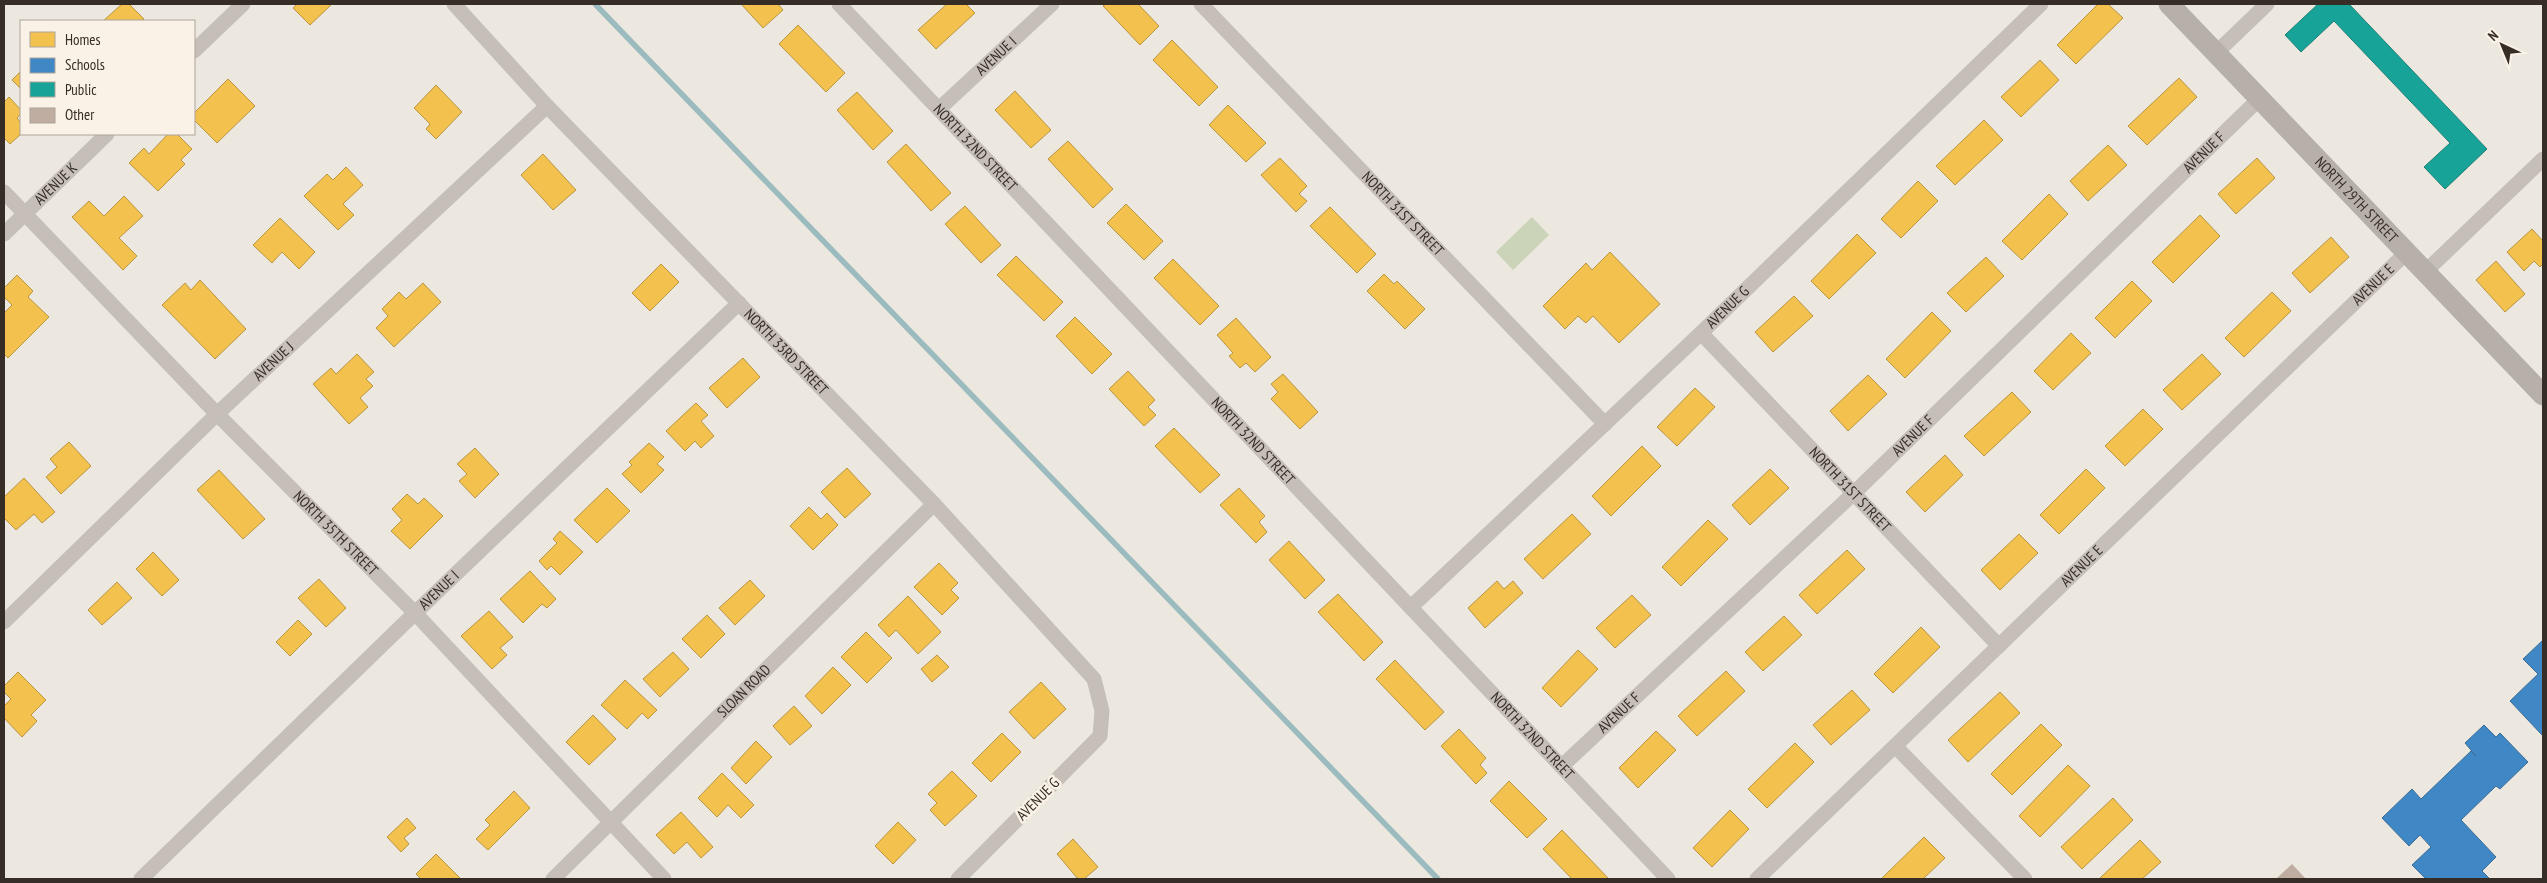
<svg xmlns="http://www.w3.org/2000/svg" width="2547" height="883" font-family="'PT Sans Narrow',sans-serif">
<rect width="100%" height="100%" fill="#ece8e0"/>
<polygon fill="#cbd3b9" points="1532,217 1549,235 1513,270 1496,252"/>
<g fill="#f2c14e" stroke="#ba9542">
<polygon points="122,4 129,4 144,19 141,21 103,21"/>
<polygon points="297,4 332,4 310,25 293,8"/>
<polygon points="741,4 778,4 783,10 763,28"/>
<polygon points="947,4 966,4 975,13 936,49 918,30"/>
<polygon points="1106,4 1138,4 1159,26 1140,45 1103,6"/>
<polygon points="2098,4 2108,4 2123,18 2076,64 2057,45"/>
<polygon points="798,25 845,73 826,92 779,44"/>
<polygon points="1172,40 1218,87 1199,106 1153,60"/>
<polygon points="2040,60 2059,80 2021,117 2001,97"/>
<polygon points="21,71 21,89 12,80"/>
<polygon points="2179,78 2197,97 2147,145 2128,126"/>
<polygon points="228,79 255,106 217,143 194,120 194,113"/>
<polygon points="436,85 462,112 436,139 426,129 430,124 414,108"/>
<polygon points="1015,91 1051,130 1031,148 995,110"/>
<polygon points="857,92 893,131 873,150 837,110"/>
<polygon points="9,97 21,110 21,114 17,118 21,123 21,134 10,144 4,138 4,102"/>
<polygon points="1228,105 1266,143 1246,162 1209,125"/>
<polygon points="1984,120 2003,140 1955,185 1936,166"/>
<polygon points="168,134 177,134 192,149 181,160 185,164 158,191 129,163 144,148 149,154"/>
<polygon points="1068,141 1113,189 1093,208 1048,159"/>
<polygon points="906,144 951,193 931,211 887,162"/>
<polygon points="2108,145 2127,165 2088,201 2070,181"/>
<polygon points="543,154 576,190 553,210 521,175"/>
<polygon points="1280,158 1307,186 1299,194 1307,201 1296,212 1261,175"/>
<polygon points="2257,158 2275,178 2236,214 2218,194"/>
<polygon points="346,167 363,185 343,204 354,215 338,230 304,196 327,174 333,180"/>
<polygon points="1918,181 1938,201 1901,238 1881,219"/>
<polygon points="2049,194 2068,214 2022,260 2002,241"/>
<polygon points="124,196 143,216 119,238 137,256 123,270 72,217 89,201 104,216"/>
<polygon points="1126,204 1163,241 1144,260 1107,223"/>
<polygon points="965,206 1001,245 981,263 945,224"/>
<polygon points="1330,207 1376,254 1357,273 1310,226"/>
<polygon points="2200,215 2220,236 2173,283 2152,262"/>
<polygon points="280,218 315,252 299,269 282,252 272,263 253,245"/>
<polygon points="2532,229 2543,241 2543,264 2540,267 2534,261 2524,271 2507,252"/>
<polygon points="1857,234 1876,253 1829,299 1811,281"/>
<polygon points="2331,237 2349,257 2310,293 2292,273"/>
<polygon points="1610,252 1660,304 1619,343 1593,316 1586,323 1578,316 1565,329 1543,306 1586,263 1592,270"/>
<polygon points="1016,256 1063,302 1044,321 997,275"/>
<polygon points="1986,257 2004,276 1966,312 1947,293"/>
<polygon points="1173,259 1219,306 1200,325 1154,278"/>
<polygon points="2496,261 2525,294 2505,312 2476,280"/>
<polygon points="661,264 679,282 650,311 632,293"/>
<polygon points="1384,274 1394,284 1397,281 1425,309 1405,329 1367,291"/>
<polygon points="17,275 33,291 28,297 49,317 8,358 4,354 4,313 12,305 4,297 4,288"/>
<polygon points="200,280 246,329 215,359 162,305 185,283 191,290"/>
<polygon points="2132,281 2152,301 2115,338 2095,318"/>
<polygon points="423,283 441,302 394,347 376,328 388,316 382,309 399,292 406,299"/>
<polygon points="2272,292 2291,311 2244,357 2225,338"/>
<polygon points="1794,296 1813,316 1773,352 1755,332"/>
<polygon points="1932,312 1951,331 1905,378 1886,359"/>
<polygon points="1075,317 1112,354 1092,374 1056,336"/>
<polygon points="1236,318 1271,357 1255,372 1246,363 1240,368 1229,356 1233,353 1217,335"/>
<polygon points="2071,333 2091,353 2053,390 2034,371"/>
<polygon points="357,354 374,372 366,379 373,386 360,398 368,407 349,424 313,384 331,368 336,374"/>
<polygon points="2202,354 2221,374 2182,410 2163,390"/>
<polygon points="743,358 760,377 727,408 709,388"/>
<polygon points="1128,371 1155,400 1148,407 1156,415 1144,426 1109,389"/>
<polygon points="1283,374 1318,412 1300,429 1271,399 1278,392 1271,384"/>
<polygon points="1868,375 1887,394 1848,431 1830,411"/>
<polygon points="1695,388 1715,407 1677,446 1657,427"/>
<polygon points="2012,392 2031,412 1984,456 1964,436"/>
<polygon points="696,403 708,415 701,421 714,436 701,448 695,441 685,451 666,431"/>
<polygon points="2143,409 2163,429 2125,466 2105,446"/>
<polygon points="1174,428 1220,475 1200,493 1155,446"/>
<polygon points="69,442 91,466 61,494 46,477 57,467 50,459"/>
<polygon points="649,443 664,457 657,464 664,470 641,493 622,474 632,465 629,462"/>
<polygon points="1642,446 1661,466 1611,516 1592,496"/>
<polygon points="475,448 499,474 475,498 459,481 467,474 457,464"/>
<polygon points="1945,455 1963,475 1925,512 1906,492"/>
<polygon points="847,468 871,494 845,518 821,492"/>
<polygon points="1770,469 1789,488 1750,525 1732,505"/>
<polygon points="2086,469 2105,488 2059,534 2040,515"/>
<polygon points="219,470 265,519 243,539 197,490"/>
<polygon points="24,478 55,512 42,523 34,514 16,530 4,518 4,497"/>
<polygon points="607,488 630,511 597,543 574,520"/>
<polygon points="1239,488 1265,516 1259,522 1267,532 1256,543 1220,505"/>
<polygon points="407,494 418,504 424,498 443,516 410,549 391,531 402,520 392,509"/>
<polygon points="809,507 821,519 827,513 838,525 813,550 790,526"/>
<polygon points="1572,514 1591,534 1543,579 1524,559"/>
<polygon points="1708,520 1728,539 1681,586 1662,567"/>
<polygon points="560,531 583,552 560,575 551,566 547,570 539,561 557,543 553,539"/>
<polygon points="2019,534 2038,553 2000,590 1981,570"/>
<polygon points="1289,541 1325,580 1305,599 1269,560"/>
<polygon points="1847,550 1865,569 1817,614 1799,595"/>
<polygon points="153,552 179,580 162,596 136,569"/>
<polygon points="939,563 958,583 951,590 959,598 942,615 914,587"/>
<polygon points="530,571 556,599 547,608 542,604 523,623 500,599"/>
<polygon points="319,579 346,608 326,627 298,598"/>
<polygon points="750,580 765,596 735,625 719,608"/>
<polygon points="1497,581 1504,589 1513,581 1523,593 1485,628 1468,608"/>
<polygon points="117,582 132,598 102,625 88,610"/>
<polygon points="1338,594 1383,642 1364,661 1318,612"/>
<polygon points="1632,595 1651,615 1615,648 1596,628"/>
<polygon points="908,596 941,632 918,654 896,630 889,637 878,625"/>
<polygon points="489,611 513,637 500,648 507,655 492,669 461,636"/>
<polygon points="707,615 725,634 701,658 682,639"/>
<polygon points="1784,616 1802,635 1763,671 1745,652"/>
<polygon points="298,620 312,634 290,656 276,642"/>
<polygon points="1921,627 1940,647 1893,693 1874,674"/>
<polygon points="866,632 892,658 867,683 841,657"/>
<polygon points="1578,650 1598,669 1561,707 1542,688"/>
<polygon points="673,652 689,669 660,697 643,679"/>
<polygon points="937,655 949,667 932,682 921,669"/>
<polygon points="1395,660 1444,712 1425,730 1376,679"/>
<polygon points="833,667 851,685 822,714 805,696"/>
<polygon points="1726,671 1745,691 1697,736 1678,716"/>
<polygon points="18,672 46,700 31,715 37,721 22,737 4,718 4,706 11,699 4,692 4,686"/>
<polygon points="625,680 657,710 648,719 642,713 627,729 601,705"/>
<polygon points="1041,682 1066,709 1034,739 1009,712"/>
<polygon points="1852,690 1870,710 1831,745 1813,725"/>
<polygon points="2000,692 2020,713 1968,762 1948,740"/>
<polygon points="794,706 812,726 790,745 773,726"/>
<polygon points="593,715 616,739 589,765 566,742"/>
<polygon points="2041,724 2062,745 2012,795 1991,774"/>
<polygon points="1459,729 1486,758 1480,765 1487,773 1476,784 1441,746"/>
<polygon points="1656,731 1676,750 1638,788 1619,768"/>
<polygon points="1002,733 1021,752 991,782 972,763"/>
<polygon points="756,741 772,757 746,784 731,768"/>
<polygon points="1795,743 1814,762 1767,808 1748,789"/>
<polygon points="2068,765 2090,786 2040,837 2019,816"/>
<polygon points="952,771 977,796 945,826 930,810 937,803 928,794"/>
<polygon points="722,773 754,805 741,818 728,805 717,817 698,798"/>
<polygon points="1509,781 1547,819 1527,838 1490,801"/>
<polygon points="514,791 530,808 488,850 476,839 490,825 485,820"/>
<polygon points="2113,798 2133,820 2082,869 2061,847"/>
<polygon points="1730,810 1749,829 1712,867 1693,848"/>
<polygon points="681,812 713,847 701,858 687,842 674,854 656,835"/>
<polygon points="407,818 416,828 404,838 409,844 401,852 387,837"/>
<polygon points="898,822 916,840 893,864 875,846"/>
<polygon points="1562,830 1608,878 1607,879 1572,879 1543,849"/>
<polygon points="1924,837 1945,858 1923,879 1881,879"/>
<polygon points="1073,839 1098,867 1084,879 1078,879 1057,854"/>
<polygon points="2140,840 2161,862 2142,879 2099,879"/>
<polygon points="436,854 461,879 421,879 416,874"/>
</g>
<g fill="#3f88c5" stroke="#3c6d96">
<polygon points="2543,640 2543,736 2510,701 2538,674 2523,659"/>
<polygon points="2484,725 2496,737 2500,733 2528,762 2500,789 2496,786 2461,820 2496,857 2482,871 2490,879 2426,879 2412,865 2431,847 2420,835 2409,846 2382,818 2412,789 2421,799 2471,751 2476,756 2465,743"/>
</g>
<polygon fill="#17a398" stroke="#208076" points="2318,4 2349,4 2487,149 2445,189 2424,167 2450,143 2334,21 2301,52 2285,35"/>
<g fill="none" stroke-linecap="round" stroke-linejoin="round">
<polyline stroke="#9bbbbe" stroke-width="5.5" points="595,4 1438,879"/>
</g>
<polygon fill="#c0ada1" points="2292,864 2306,879 2276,879"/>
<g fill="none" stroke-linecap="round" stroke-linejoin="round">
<g stroke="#c5bfb8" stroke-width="15">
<path id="s1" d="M454,4L547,106L934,504L1094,679L1102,711L1100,736L958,879"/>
<path id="s2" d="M839,4L1668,879"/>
<path id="s3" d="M1201,4L1605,424"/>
<polyline points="194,51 243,4"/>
<polyline points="2216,53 2267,4"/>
<path id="s4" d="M939,109L1052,4"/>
<path id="s5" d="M4,192L217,414L415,613L664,879"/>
<path id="s6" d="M4,234L107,134"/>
<polyline points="2425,272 2543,159"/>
<path id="s7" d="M1701,333L1999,646"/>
<path id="s8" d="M1411,607L1701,333L2041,4"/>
<path id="s9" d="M4,622L217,414L547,106"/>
<polyline points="1895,746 2025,879"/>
<path id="s10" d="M1562,766L1854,493L2259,99"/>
<path id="s11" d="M141,879L415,613L739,303"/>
<path id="s12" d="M553,879L934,504"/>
<path id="s13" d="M1757,879L2406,253"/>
</g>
<path stroke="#b6b0a9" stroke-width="21" id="s14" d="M2169,4L2543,395"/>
</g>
<g text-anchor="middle" stroke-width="5" stroke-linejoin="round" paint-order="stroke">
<g font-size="15" fill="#362d27" stroke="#faf2e6">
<text dy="5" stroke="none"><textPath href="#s4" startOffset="78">AVENUE I</textPath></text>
<text dy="5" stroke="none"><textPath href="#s2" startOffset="198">NORTH 32ND STREET</textPath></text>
<text dy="5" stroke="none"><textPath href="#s10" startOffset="888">AVENUE F</textPath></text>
<text dy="5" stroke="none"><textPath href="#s6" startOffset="72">AVENUE K</textPath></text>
<text dy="5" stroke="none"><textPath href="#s14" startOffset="271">NORTH 29TH STREET</textPath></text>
<text dy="5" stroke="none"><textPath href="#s3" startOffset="291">NORTH 31ST STREET</textPath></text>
<text dy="5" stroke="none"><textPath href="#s13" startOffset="856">AVENUE E</textPath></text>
<text dy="5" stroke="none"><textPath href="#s8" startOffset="436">AVENUE G</textPath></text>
<text dy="5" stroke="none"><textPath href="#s1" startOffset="481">NORTH 33RD STREET</textPath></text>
<text dy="5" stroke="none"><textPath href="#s9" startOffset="375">AVENUE J</textPath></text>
<text dy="5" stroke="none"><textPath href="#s10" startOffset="482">AVENUE F</textPath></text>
<text dy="5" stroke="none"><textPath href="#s2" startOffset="602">NORTH 32ND STREET</textPath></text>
<text dy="5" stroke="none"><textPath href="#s7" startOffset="216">NORTH 31ST STREET</textPath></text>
<text dy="5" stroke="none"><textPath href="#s5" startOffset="476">NORTH 35TH STREET</textPath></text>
<text dy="5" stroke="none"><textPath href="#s13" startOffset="451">AVENUE E</textPath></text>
<text dy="5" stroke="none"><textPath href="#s11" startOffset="415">AVENUE I</textPath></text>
<text dy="5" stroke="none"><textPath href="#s12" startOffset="268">SLOAN ROAD</textPath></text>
<text dy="5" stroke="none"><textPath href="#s10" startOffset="78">AVENUE F</textPath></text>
<text dy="5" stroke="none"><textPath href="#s2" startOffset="1008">NORTH 32ND STREET</textPath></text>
<text transform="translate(1038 799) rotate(-45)" y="5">AVENUE G</text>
</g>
</g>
<rect width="2547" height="883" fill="none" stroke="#362d27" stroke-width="10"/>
<rect x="20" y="20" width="175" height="115" fill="#faf2e6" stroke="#aca39a"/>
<rect x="30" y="32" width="25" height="15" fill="#f2c14e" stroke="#aca39a"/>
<text x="65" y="45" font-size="15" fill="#362d27">Homes</text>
<rect x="30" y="58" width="25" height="15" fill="#3f88c5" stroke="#aca39a"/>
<text x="65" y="70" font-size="15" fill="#362d27">Schools</text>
<rect x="30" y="82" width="25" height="15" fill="#17a398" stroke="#aca39a"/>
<text x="65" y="95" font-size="15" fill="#362d27">Public</text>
<rect x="30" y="108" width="25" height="15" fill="#c0ada1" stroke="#aca39a"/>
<text x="65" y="120" font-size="15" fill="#362d27">Other</text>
<g transform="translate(2502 45) rotate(316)" stroke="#faf2e6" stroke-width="4" paint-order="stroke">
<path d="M0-4L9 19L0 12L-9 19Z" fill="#362d27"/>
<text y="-8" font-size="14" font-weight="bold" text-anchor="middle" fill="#362d27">N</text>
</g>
</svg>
